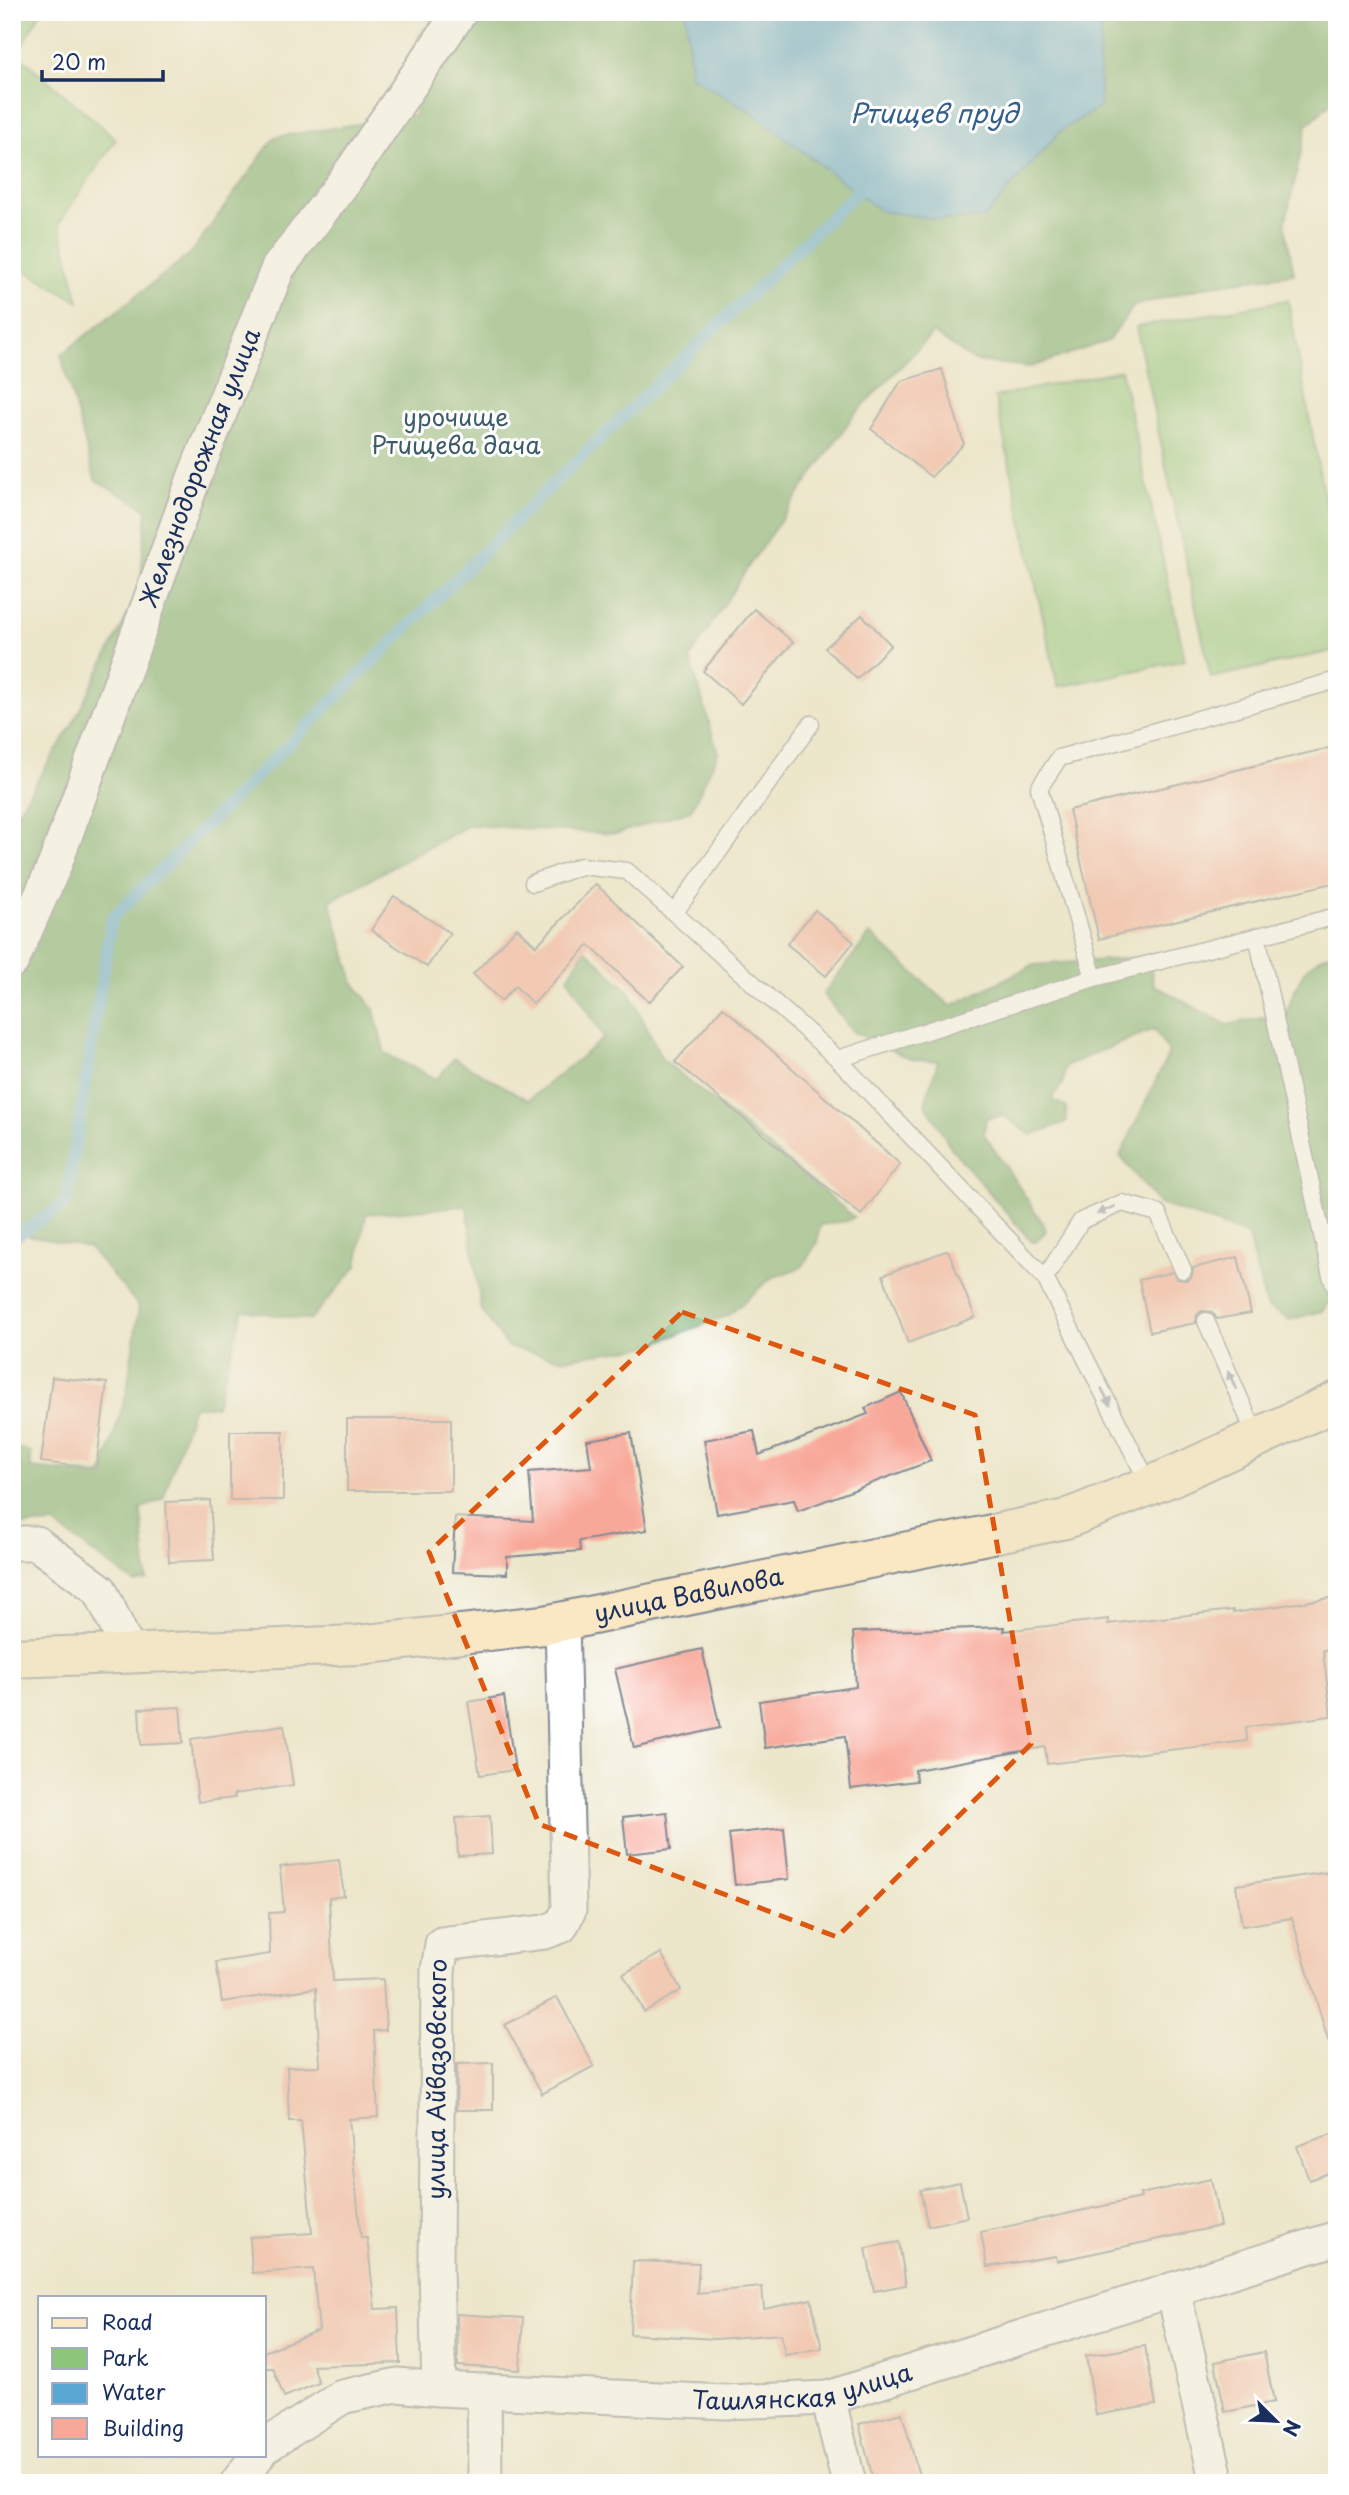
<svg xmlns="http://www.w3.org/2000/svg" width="1349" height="2495" font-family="'Playpen Sans',sans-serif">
<rect width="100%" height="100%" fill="#fff"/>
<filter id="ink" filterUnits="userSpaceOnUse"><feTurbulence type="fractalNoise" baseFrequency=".0143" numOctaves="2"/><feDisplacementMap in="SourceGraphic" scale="14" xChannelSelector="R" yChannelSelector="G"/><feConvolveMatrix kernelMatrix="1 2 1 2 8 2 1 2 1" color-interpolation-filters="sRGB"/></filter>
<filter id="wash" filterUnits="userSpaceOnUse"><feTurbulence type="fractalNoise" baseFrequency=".00686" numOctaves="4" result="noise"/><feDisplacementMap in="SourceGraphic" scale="28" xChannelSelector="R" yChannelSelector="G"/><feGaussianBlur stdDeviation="1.57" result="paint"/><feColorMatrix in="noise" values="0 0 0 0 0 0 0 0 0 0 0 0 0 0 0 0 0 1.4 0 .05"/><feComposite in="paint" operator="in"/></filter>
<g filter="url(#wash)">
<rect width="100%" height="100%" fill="#ece6ca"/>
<g fill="#8bc67b" stroke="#537a6c" stroke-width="2">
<polygon points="12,12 41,12 17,54 116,139 59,223 79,302 12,262"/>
<polygon points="1288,300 1337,569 1337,650 1211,678 1136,327"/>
<polygon points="1121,370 1185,660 1058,687 995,397"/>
</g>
<g fill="#70ab6b" stroke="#466d64" stroke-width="2">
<polygon points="439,12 686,12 691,76 750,111 984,218 1060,131 1100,107 1099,61 1101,12 1337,12 1337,97 1307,125 1285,225 1294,274 1212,285 1134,306 1108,341 1031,367 974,361 933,333 854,415 750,564 690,658 718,753 691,810 616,834 469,825 330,901 354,983 374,1010 385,1054 437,1079 454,1058 528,1100 604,1038 568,978 585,949 629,991 662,1059 854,1217 847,1221 820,1225 817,1243 802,1267 771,1278 729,1315 645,1347 563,1359 508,1347 481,1310 467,1206 366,1214 357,1266 310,1320 243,1310 216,1406 193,1406 163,1499 141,1509 147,1580 135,1583 54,1524 12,1526 12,1446 31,1452 31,1468 102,1475 127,1391 139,1306 89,1248 12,1232 12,821 72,725 139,593 147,509 95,480 61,355 191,253 275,137 415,115 418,37"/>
<path d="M870,934L951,1006L1033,965L1148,957L1154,985L1227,1025L1286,1013C1299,981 1300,962 1337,951V1289L1323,1311L1290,1320L1266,1306L1247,1234L1159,1204L1120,1156L1169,1053L1154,1029L1065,1066L1063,1083L1052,1099L1066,1107L1067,1122L1031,1135L1004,1116L986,1118L984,1134L1044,1225L1046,1231L1036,1242H1032L952,1149L925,1103L938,1061L910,1059L853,1032L823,994Z"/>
</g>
<polygon fill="#59a6d2" stroke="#3a6a98" stroke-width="2" points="686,12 1101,12 1099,61 1100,107 1060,131 984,218 947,220 881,211 750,111 691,76"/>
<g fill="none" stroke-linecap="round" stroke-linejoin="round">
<polyline stroke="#59a6d2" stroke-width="12" points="12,1239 66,1203 112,918 553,484 856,193 861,180"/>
</g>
<g id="blocks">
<g fill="#f8a899">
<polygon points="942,369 964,444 931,477 871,429 901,381"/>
<polygon points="754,609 793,642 741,704 703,671"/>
<polygon points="862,615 891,645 857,679 825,648"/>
<polygon points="1337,746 1337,882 1099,939 1069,810"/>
<polygon points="596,884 683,967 649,1002 589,945 533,1004 515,986 501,1001 473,974 517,928 536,946"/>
<polygon points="394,896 450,933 427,967 371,930"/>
<polygon points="815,910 854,942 826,976 787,944"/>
<polygon points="723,1007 900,1164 861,1215 675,1062"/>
<polygon points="948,1250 975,1317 908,1343 883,1275"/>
<polygon points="1238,1257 1251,1313 1217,1319 1212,1312 1202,1311 1197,1315 1196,1323 1150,1332 1139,1280 1173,1272 1177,1279 1187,1280 1192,1276 1193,1268"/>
<polygon points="52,1377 107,1383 96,1469 41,1462"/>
<polygon points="901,1392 931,1461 798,1511 794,1500 717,1514 704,1440 754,1431 759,1455 868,1414 865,1408"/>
<rect x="347" y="1419" width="104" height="72"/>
<rect x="230" y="1431" width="53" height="69"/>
<polygon points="631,1433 647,1530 579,1541 580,1551 507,1557 507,1574 452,1572 455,1517 533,1521 529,1472 591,1467 587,1440"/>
<polygon points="210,1500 214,1560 169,1562 166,1502"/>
<polygon points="1337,1597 1337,1648 1323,1650 1331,1716 1246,1727 1247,1741 1047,1764 1045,1747 915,1770 916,1781 851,1789 845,1736 765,1748 759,1701 856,1687 853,1632 1004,1627 1004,1631 1108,1619 1108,1624 1233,1610 1233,1613"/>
<polygon points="702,1649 720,1728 634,1748 615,1669"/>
<polygon points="504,1696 515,1770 480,1775 468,1702"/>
<polygon points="180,1707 183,1743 141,1745 139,1709"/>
<polygon points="284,1725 293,1785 234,1794 235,1798 198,1802 191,1739"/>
<polygon points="667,1812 671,1849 627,1854 623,1817"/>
<polygon points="490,1816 492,1854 458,1856 456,1818"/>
<polygon points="784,1828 789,1879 735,1885 729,1834"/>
<polygon points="339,1860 344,1896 329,1898 333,1981 383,1979 386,2030 374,2031 378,2117 349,2119 361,2238 367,2238 375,2309 398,2308 400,2363 313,2366 319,2383 284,2397 273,2368 264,2368 264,2352 319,2330 313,2269 252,2273 250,2237 312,2233 301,2121 289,2121 287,2067 320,2066 316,1988 222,2002 216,1962 270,1954 269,1913 284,1912 280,1867"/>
<polygon points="1337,1871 1337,2038 1328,2040 1292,1918 1242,1926 1236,1885"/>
<polygon points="661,1953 681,1990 644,2012 623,1974"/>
<polygon points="557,1997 594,2066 542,2094 505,2025"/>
<polygon points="493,2063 493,2110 456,2110 457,2064"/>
<polygon points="1337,2132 1337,2170 1309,2180 1297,2146"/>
<polygon points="1211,2179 1220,2226 1057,2261 1056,2256 987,2267 981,2232 1141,2198 1140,2194"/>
<polygon points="960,2182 967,2217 928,2226 920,2190"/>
<polygon points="899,2242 906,2285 874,2291 866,2248"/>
<polygon points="633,2261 699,2263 697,2293 762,2287 764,2309 811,2299 822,2348 785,2355 781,2334 716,2339 630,2334"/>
<polygon points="457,2314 523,2318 520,2370 458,2366"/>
<polygon points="1145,2346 1156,2405 1096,2415 1086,2356"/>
<polygon points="1264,2352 1274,2402 1225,2412 1215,2362"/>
<polygon points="902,2413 921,2483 874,2483 859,2424"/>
</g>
</g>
</g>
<g filter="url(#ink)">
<use href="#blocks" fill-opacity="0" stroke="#848a94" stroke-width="2"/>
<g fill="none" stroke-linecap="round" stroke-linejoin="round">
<g stroke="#848a94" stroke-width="19">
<g id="service">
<polyline points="533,883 581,866 627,871 838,1059 1045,1278"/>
<polyline points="675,912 811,724"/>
<polyline points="1257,936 1331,1276 1337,1291"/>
<polyline points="1094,978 1039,788 1059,758 1337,680"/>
<polyline points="838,1059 1094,978 1337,916"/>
<polyline points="1206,1321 1257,1438"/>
<polyline points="1150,1486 1045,1278 1081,1221 1122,1203 1158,1213 1183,1270"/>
</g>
</g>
<g stroke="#848a94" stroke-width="37">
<g id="minor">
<path id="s1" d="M12,961L55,864L194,478L278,268L346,179L460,12"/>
<polyline points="12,1543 36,1543 100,1590 129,1652"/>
<polyline points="1173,2289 1217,2483"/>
<path id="s2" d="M439,2389L436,2268L438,1971L442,1944L545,1932L561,1926L569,1910L562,1621"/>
<polyline points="484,2391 485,2483"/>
<polyline points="828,2398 849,2483"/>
<path id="s3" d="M264,2447L342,2397L397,2385L439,2389L726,2402L828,2398L1337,2238"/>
<polyline points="237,2483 258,2455"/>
</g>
</g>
<g stroke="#848a94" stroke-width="42">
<g id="secondary">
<path id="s4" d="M12,1658L358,1645L544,1625L1066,1519L1171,1477L1337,1401"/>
</g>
</g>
<use href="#service" stroke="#fff" stroke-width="16"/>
<use href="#minor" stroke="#fff" stroke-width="33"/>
<use href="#secondary" stroke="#fae7c3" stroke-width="38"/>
</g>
<defs><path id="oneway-solid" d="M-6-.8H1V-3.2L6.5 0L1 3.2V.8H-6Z" transform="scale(1.75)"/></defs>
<g fill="#8d97ae">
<use href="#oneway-solid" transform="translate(1106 1210) rotate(157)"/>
<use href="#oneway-solid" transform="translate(1232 1380) rotate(-114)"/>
<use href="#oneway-solid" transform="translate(1106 1397) rotate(63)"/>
</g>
</g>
<path d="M0 0H1349V2495H0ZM682,1312L975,1415L1031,1744L837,1937L539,1824L429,1552Z" fill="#ece6ca" fill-opacity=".55" fill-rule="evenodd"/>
<path fill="none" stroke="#de5710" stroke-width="5" stroke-dasharray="14 9" stroke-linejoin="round" d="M682,1312L975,1415L1031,1744L837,1937L539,1824L429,1552Z"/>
<g text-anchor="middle" stroke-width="6" stroke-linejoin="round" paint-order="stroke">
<g font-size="24" fill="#3d5c67" stroke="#fff">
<text x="456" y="426">урочище<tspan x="456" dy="28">Ртищева дача</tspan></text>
</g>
<g font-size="24" fill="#1b2f5e" stroke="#fff">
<text dy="8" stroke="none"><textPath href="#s1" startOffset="528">Железнодорожная улица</textPath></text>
<text dy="8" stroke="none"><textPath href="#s4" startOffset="681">улица Вавилова</textPath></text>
<text dy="8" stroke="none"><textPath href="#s2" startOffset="310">улица Айвазовского</textPath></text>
<text dy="8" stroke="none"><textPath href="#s3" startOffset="556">Ташлянская улица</textPath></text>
</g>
<g font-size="26" font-style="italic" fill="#345f8c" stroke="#fff">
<text x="934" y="123">Ртищев пруд</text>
</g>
</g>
<rect width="1349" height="2495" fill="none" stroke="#fff" stroke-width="42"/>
<rect x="38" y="2296" width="228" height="161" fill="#ffffff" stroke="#a4acbf" stroke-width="2"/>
<rect x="52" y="2318" width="35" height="10" fill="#fae7c3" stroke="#a4acbf" stroke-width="2"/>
<text x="102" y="2330" font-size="21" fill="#1b2f5e">Road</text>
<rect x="52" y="2348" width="35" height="21" fill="#8bc67b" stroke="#a4acbf" stroke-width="2"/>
<text x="102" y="2366" font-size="21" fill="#1b2f5e">Park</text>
<rect x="52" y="2383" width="35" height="21" fill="#59a6d2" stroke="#a4acbf" stroke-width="2"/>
<text x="102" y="2400" font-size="21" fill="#1b2f5e">Water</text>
<rect x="52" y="2418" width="35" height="21" fill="#f8a899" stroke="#a4acbf" stroke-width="2"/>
<text x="102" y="2436" font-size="21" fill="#1b2f5e">Building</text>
<g transform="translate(1276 2421) rotate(114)" stroke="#ffffff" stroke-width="5" paint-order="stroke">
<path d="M0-5L12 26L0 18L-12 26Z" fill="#1b2f5e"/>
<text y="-10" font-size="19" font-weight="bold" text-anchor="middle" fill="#1b2f5e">N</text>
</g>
<path d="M42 70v10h121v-10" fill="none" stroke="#1b2f5e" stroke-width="3.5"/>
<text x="52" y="70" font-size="21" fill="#1b2f5e" stroke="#ffffff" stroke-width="5" paint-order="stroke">20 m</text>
</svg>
